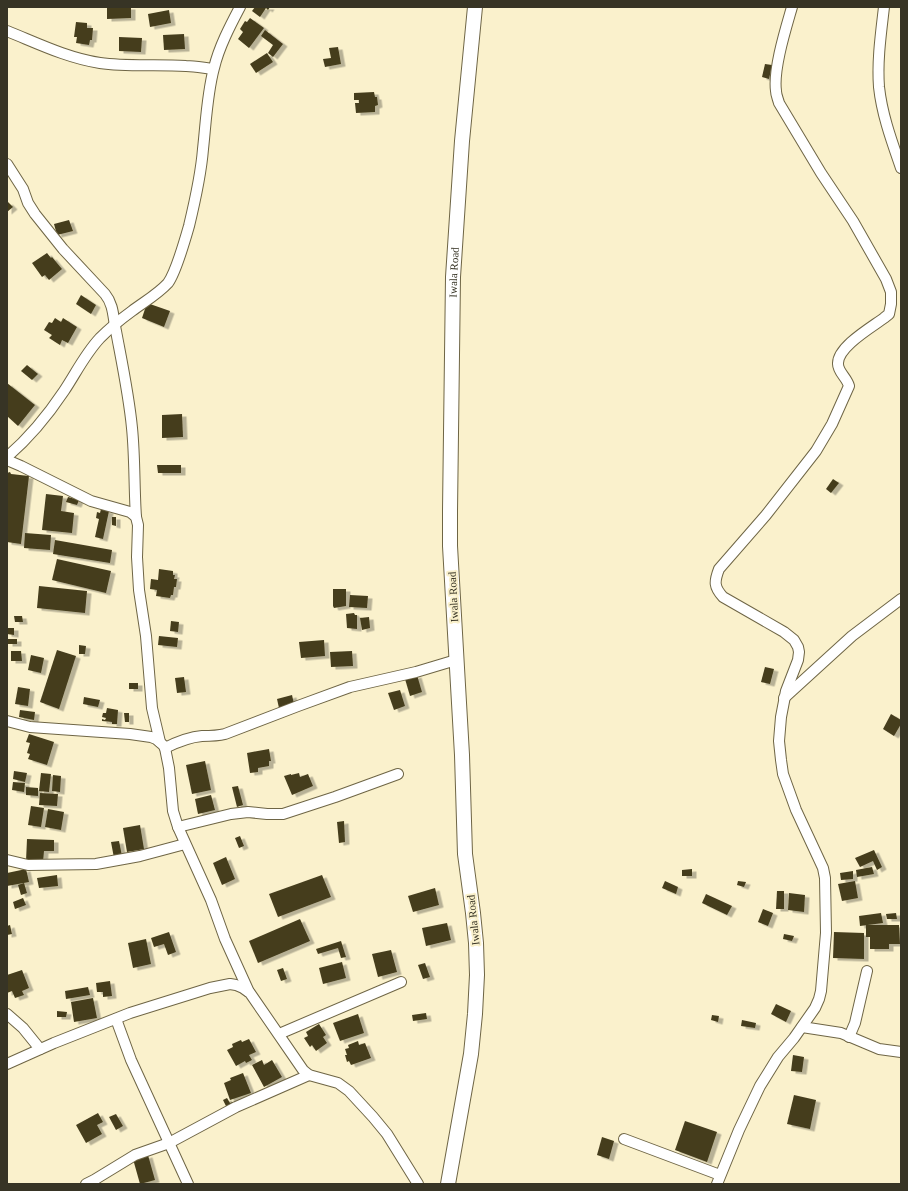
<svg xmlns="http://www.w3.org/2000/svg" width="908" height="1191" font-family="Georgia,serif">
<defs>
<filter id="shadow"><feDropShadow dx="4.5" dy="2.5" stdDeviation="0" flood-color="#0004"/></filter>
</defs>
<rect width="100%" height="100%" fill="#faf1cc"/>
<g fill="#453d1d" filter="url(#shadow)">
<polygon points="107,7 131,7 131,18 107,19"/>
<polygon points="255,7 270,7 268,10 266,8 260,17 252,11"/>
<polygon points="169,10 171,23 150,27 148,14"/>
<polygon points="250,18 264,28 249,48 238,39 243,32 240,29 245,21 247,22"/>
<polygon points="76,22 87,23 87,28 93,28 92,40 90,40 89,45 76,43 77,37 74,37"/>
<polygon points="265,30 283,44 273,57 268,53 273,45 261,36"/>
<polygon points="184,34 185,49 164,50 163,35"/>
<polygon points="119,37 142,38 141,52 119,51"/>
<polygon points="338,47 341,64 325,67 323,59 331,58 329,48"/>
<polygon points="267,53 273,62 256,73 250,64"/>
<polygon points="765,64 772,65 769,79 762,77"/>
<polygon points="374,92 375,97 377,97 378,105 375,106 375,112 356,113 355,103 359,103 359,100 354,100 354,93"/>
<polygon points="8,202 13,207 7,212 7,203"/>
<polygon points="69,220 73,231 57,235 54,224"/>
<polygon points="47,253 51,258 52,257 62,269 49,280 45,275 42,277 32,263"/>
<polygon points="81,295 96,305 91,314 76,304"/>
<polygon points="147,303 170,311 164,327 142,318"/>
<polygon points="55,318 61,322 63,318 77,327 68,343 62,340 60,345 49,338 52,335 44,330 49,322 52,323"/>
<polygon points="27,365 38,374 32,380 21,371"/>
<polygon points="7,383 35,405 18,426 7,416"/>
<polygon points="182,414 183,437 162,438 162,415"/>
<polygon points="157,465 181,465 181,473 158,473"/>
<polygon points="10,472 11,474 29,476 21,544 7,542 7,473"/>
<polygon points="833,479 839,483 831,493 826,489"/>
<polygon points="46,494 63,496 61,511 74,513 72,533 42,530"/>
<polygon points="68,497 79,500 77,505 66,502"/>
<polygon points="101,509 109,511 103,539 95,537 99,519 96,518 97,512 100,513"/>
<polygon points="112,517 116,517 116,526 112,525"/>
<polygon points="25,533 51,535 50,550 24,548"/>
<polygon points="55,540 112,550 110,563 53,554"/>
<polygon points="57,559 111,571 106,593 52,580"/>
<polygon points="159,569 173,571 173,575 175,575 174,579 177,579 176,587 174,587 173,595 171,595 170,598 156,596 157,590 150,589 151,579 158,580"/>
<polygon points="39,586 87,591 85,613 37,608"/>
<polygon points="333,589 346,589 346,606 334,608 333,606"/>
<polygon points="350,595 368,596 367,608 349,607"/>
<polygon points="354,613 355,615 357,615 357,629 347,628 346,614"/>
<polygon points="14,616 22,616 23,622 15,622"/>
<polygon points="369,617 370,628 362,630 360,618"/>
<polygon points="171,621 179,622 178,632 170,631"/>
<polygon points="7,628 14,628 14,635 7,634"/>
<polygon points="159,636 178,638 177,647 158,645"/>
<rect x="8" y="639" width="9" height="5"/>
<polygon points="324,640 325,656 301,658 299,642"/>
<polygon points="79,645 86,646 85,654 79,654"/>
<polygon points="57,650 76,656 59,709 40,702"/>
<polygon points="11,651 21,651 22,661 11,661"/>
<polygon points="352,651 353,666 331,667 330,652"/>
<polygon points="31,655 44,658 41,673 28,670"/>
<polygon points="765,667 774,669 770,684 761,682"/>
<polygon points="417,675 422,692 410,696 405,679"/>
<polygon points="184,677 186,692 177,693 175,678"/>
<rect x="129" y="683" width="9" height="6"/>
<polygon points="18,687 30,689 28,706 15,704"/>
<polygon points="400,690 405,706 394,710 388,693"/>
<polygon points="292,695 294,704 279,708 277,699"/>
<polygon points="84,697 100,700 98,707 83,704"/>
<polygon points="107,708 118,710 117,724 112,724 112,722 102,721 102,719 105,720 106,718 102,717 103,713 106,713"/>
<polygon points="20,710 35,712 34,720 19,717"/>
<polygon points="124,713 129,713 129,722 125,722"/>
<polygon points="891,714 901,720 901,724 894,736 883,729"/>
<polygon points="29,734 54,742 47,765 28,759 30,754 27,753 30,743 26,742"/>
<polygon points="269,749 271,761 269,761 269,766 258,768 258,772 250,773 247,753"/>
<polygon points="205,761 211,790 192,794 186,765"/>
<polygon points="14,771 27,773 25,782 13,779"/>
<polygon points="41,773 51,774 49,792 39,791"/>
<polygon points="299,773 300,777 308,774 313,786 292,795 284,776 291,774 291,775"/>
<polygon points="53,775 61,776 60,792 52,791"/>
<polygon points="13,782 25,783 24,792 12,790"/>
<polygon points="238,786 243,805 237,807 232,787"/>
<polygon points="26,787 38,788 38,796 26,795"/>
<polygon points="40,793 58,794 57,806 39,805"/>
<polygon points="211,795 215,810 198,814 195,799"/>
<polygon points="31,806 44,808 41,827 28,825"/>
<polygon points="48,809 64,812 61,830 45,827"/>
<polygon points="344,821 345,842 339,843 337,822"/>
<polygon points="140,825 144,849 127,852 123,828"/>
<polygon points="240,836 244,846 239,848 235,838"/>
<polygon points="27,839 54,840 54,851 44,851 43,862 26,861"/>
<polygon points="119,841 122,856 114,858 111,842"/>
<polygon points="874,850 882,867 877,870 873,861 860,867 855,858"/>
<polygon points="226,857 235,879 222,885 213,863"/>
<polygon points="872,867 874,874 857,877 856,870"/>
<polygon points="26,869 29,882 7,886 7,873"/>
<polygon points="692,869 692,876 682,876 682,870"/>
<polygon points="853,871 853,879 841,880 840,873"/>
<polygon points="57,875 58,886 39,888 37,878"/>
<polygon points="322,875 331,897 278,917 269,894"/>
<polygon points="665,881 678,887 676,894 662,888"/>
<polygon points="738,881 746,882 744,887 737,885"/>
<polygon points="855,881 858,898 842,901 838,884"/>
<polygon points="24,883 27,893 21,895 18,885"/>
<polygon points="435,888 439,905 413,912 408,896"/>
<polygon points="777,891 784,891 784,909 776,909"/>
<polygon points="789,893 805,895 804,912 788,910"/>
<polygon points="706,894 732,906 727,915 702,903"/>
<polygon points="23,898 26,905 15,909 13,902"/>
<polygon points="763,909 773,913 768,926 758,922"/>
<polygon points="881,913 883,923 860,926 859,916"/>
<polygon points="896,913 897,919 887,919 886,914"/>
<polygon points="300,919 310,941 258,963 249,941"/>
<polygon points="447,923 451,940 426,946 422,928"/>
<polygon points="10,925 12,934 7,935 7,926"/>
<polygon points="866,925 899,925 900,944 889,944 889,949 870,949 870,937 866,937"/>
<polygon points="169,932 176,952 168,955 164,944 154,947 151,938"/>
<polygon points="834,932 864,933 864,959 833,958"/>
<polygon points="784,934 794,936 792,941 783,939"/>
<polygon points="146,939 151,964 133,968 128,943"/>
<polygon points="341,941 346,957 341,958 338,948 318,954 316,949"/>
<polygon points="391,950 397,972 378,977 372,954"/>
<polygon points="342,962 346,978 323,984 319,968"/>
<polygon points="425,963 430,977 423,979 418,965"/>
<polygon points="283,968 287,979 281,981 277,970"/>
<polygon points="22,970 29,988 22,991 24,995 15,998 12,991 7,993 7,975"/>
<polygon points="110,981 112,996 103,997 103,992 97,992 96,983"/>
<polygon points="88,987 90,995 66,999 65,991"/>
<polygon points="93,998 97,1018 74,1022 71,1002"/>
<polygon points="776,1004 791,1011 786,1022 771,1014"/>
<polygon points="57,1011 67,1012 66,1017 57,1017"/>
<polygon points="426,1013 427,1019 413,1021 412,1015"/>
<polygon points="358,1014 364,1033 340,1041 333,1023"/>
<polygon points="712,1015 719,1016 718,1022 711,1020"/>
<polygon points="742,1020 756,1023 755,1028 741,1026"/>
<polygon points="319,1024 326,1035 323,1037 327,1043 316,1051 312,1045 310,1047 304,1038 308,1036 306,1032"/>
<polygon points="249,1039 256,1052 249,1055 252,1060 246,1063 245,1061 236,1066 227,1050 233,1047 232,1044 241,1040 242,1042"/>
<polygon points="358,1041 359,1045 365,1043 371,1058 351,1065 349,1061 347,1062 345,1055 347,1055 345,1049 349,1048 348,1045"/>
<polygon points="793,1055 804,1057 802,1072 791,1071"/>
<polygon points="262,1060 264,1065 272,1060 282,1077 264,1087 252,1065"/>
<polygon points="243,1073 251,1093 230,1100 224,1083 231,1080 230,1078"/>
<polygon points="794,1095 816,1100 810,1129 787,1124"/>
<polygon points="227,1098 230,1103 233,1102 236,1106 228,1110 223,1100"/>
<polygon points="98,1113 103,1122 97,1125 102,1134 86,1143 76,1125"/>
<polygon points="116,1114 123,1126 116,1130 109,1117"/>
<polygon points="685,1121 717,1132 707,1162 675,1150"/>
<polygon points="602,1137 614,1141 609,1159 597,1155"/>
<polygon points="148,1155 155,1180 140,1184 133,1159"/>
</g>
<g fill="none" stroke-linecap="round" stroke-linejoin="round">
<g stroke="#6e6545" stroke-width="12">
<g id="street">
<path d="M884,7C881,33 877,61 879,87C882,115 892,142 901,168"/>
<path d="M7,31C37,43 67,58 100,63C128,67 157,64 186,66C195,66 204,68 213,69"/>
<path d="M7,164L23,189L28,203L35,214L63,249L105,294C114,305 113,318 116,331C122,363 129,396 132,428C135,458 134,488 136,517"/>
<path d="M7,457C29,438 48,415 64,391C76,373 85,354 100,338C110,328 121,319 132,311C144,302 158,294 168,283C176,272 185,240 189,226C195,201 201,175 203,149C206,122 207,94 214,68C219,47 230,26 240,7"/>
<polyline points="7,460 21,466 91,501 130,512 136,517 138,525 137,557 139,590 146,636 152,708 160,742"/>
<polyline points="784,698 852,636 901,599"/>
<polyline points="7,721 30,727 130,734 151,737 156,739 163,745 165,748 169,768 173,811 178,827 211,900 225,939 249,992"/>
<path d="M165,748C177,742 189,737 202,736C210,736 217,736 225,734L298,706L350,687L416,672L456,660"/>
<polyline points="178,827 231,814 248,812 267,814 283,814 335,797 398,774"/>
<polyline points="7,860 28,865 96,864 140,856 185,844"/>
<polyline points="7,1014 23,1028 40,1049"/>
<polyline points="116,1019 131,1060 188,1184"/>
<polyline points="802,1027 841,1033 879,1049 901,1052"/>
<polyline points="279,1034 401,982"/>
<polyline points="849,1037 855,1023 867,971"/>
<polyline points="7,1064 54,1043 130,1013 210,988 230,984 236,985 243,988 250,993 303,1070 309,1075 338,1083 349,1091 373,1117 387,1134 418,1184"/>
<polyline points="624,1139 720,1175"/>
<polyline points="86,1184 94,1180 135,1155 169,1143 236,1107 309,1075"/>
<path d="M717,1184L739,1130L760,1086L778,1057L794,1038L815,1008L819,999L821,991L826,933L825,878L823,868L796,810L783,774L781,760L779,741L781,717L786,691L798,660L799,652L798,647L794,640L784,632L723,597C714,587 714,582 719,569L766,515L816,451L832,424L849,386C847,378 838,372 838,364C837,347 872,327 884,318L889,314L891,304V292L886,279L853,221L821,173L779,103C778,99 776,95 776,91C773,69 786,28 792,7"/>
</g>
</g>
<g stroke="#6e6545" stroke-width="16">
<g id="secondary">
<path id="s1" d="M448,1184L471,1054L475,1014L477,975L476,943L473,913L465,854L462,755L450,546V511L453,277L462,141L475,7"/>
</g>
</g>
<use href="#street" stroke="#fff" stroke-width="10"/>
<use href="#secondary" stroke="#fff" stroke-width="14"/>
</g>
<g text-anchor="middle" stroke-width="4" stroke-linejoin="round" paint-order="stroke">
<g font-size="11" fill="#373425" stroke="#faf1cc">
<text dy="4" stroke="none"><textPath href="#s1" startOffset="915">Iwala Road</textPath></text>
<text transform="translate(453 597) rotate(-93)" y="4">Iwala Road</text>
<text transform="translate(473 920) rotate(-96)" y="4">Iwala Road</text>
</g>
</g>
<rect width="908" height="1191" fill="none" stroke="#373425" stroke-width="16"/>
</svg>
